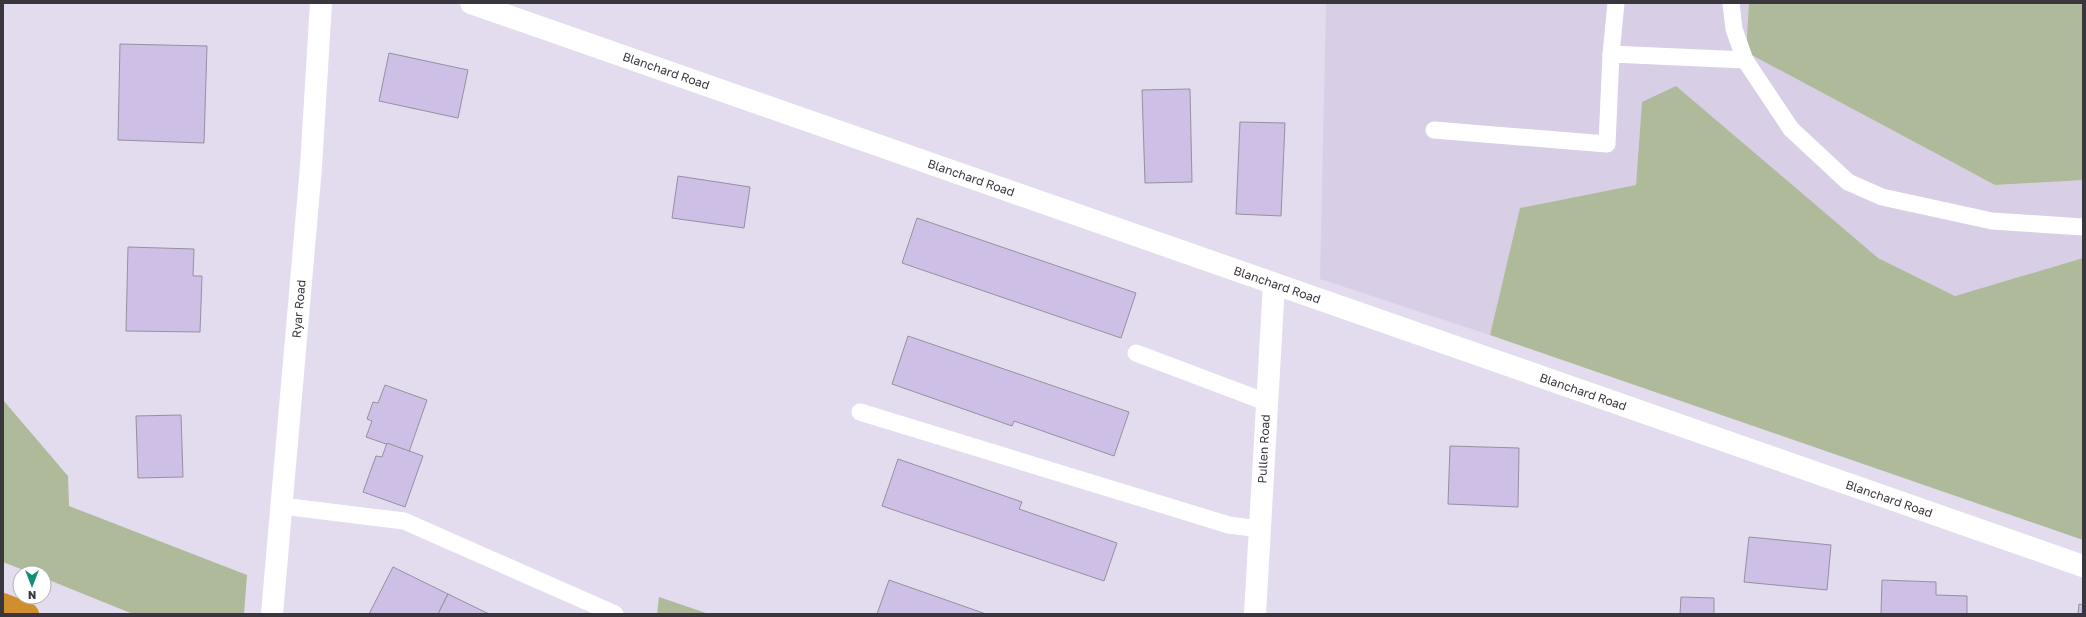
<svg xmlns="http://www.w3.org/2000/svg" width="2086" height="617" font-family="'Golos Text',sans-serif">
<rect width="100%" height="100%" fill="#e3dcee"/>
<polygon fill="#d8cfe7" points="1326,3 1749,3 1746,52 1995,185 2083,180 2083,258 1955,296 1878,258 1642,102 1636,185 1520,208 1490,335 1320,279"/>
<g fill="#aeba99">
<polygon points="1749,3 2083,3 2083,180 1995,185 1746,52"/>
<polygon points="1676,86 1878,258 1955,296 2083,258 2083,540 1490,335 1520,208 1636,185 1642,102"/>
<polygon points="3,400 68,476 69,506 247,575 244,614 133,614 44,578 44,573 31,573 3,562"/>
<polygon points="659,597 709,614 657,614"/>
</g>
<g fill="#cdbfe6" stroke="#9690a0">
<polygon points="120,44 207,46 204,143 118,140"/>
<polygon points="389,53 468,70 458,118 379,101"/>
<polygon points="1190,89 1192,182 1145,183 1142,90"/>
<polygon points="1240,122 1285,123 1281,216 1236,214"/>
<polygon points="678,176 750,187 744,228 672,218"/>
<polygon points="917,218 1136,293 1121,338 902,263"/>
<polygon points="128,247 194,249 193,276 202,276 200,332 126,331"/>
<polygon points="908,336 1129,412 1114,456 1014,421 1012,426 892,384"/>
<polygon points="385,385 427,400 409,452 366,437 372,421 367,419 373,402 378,403"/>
<polygon points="181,415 183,477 138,478 136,416"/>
<polygon points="387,443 423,456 405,507 363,492 376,456 382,457"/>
<polygon points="1450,446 1519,448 1518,507 1448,504"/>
<polygon points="898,459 1022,502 1019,509 1117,543 1104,581 882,506"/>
<polygon points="1749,537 1831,545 1827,590 1744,582"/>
<polygon points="393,567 448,594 438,614 369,614"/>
<polygon points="889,580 986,614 877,614"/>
<polygon points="1882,580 1936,582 1936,595 1967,596 1967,614 1881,614"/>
<polygon points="448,594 489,614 438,614"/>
<polygon points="1681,597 1714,598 1714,614 1680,614"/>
<polygon points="2079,604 2083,605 2083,614 2078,614"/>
</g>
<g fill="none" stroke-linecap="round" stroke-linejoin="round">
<g stroke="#fff" stroke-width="17">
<polyline points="1731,3 1734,29 1745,60 1791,129 1848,182 1882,197 1992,221 2083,227"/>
<polyline points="1611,54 1616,3"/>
<polyline points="1434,130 1607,144 1611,54 1745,60"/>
<polyline points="1136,353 1266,402"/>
<polyline points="860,412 1229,525 1260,529"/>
<polyline points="282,506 404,521 615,614"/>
</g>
<g stroke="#fff" stroke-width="22">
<polyline points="471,3 2083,566"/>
<polyline points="272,614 311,167 321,3"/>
<polyline points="1255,614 1274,284"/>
</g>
<polyline stroke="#d08f2f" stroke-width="22" points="3,604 28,614"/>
</g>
<g text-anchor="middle" stroke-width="3" stroke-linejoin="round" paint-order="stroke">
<g font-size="12" fill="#39363d" stroke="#fff">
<text transform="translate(666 71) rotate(19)" y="4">Blanchard Road</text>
<text transform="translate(971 178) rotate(19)" y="4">Blanchard Road</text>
<text transform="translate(1277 285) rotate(19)" y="4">Blanchard Road</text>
<text transform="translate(299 309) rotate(-85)" y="4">Ryar Road</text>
<text transform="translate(1583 392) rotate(19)" y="4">Blanchard Road</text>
<text transform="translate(1264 449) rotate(-87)" y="4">Pullen Road</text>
<text transform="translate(1889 499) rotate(19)" y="4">Blanchard Road</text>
</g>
</g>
<rect width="2086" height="617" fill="none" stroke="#39363d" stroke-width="8"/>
<g transform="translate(32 585) rotate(180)"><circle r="19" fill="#ffffff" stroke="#b0afb1"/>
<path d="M0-3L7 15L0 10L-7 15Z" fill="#128e74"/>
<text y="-6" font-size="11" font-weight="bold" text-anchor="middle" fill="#39363d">N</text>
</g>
</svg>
